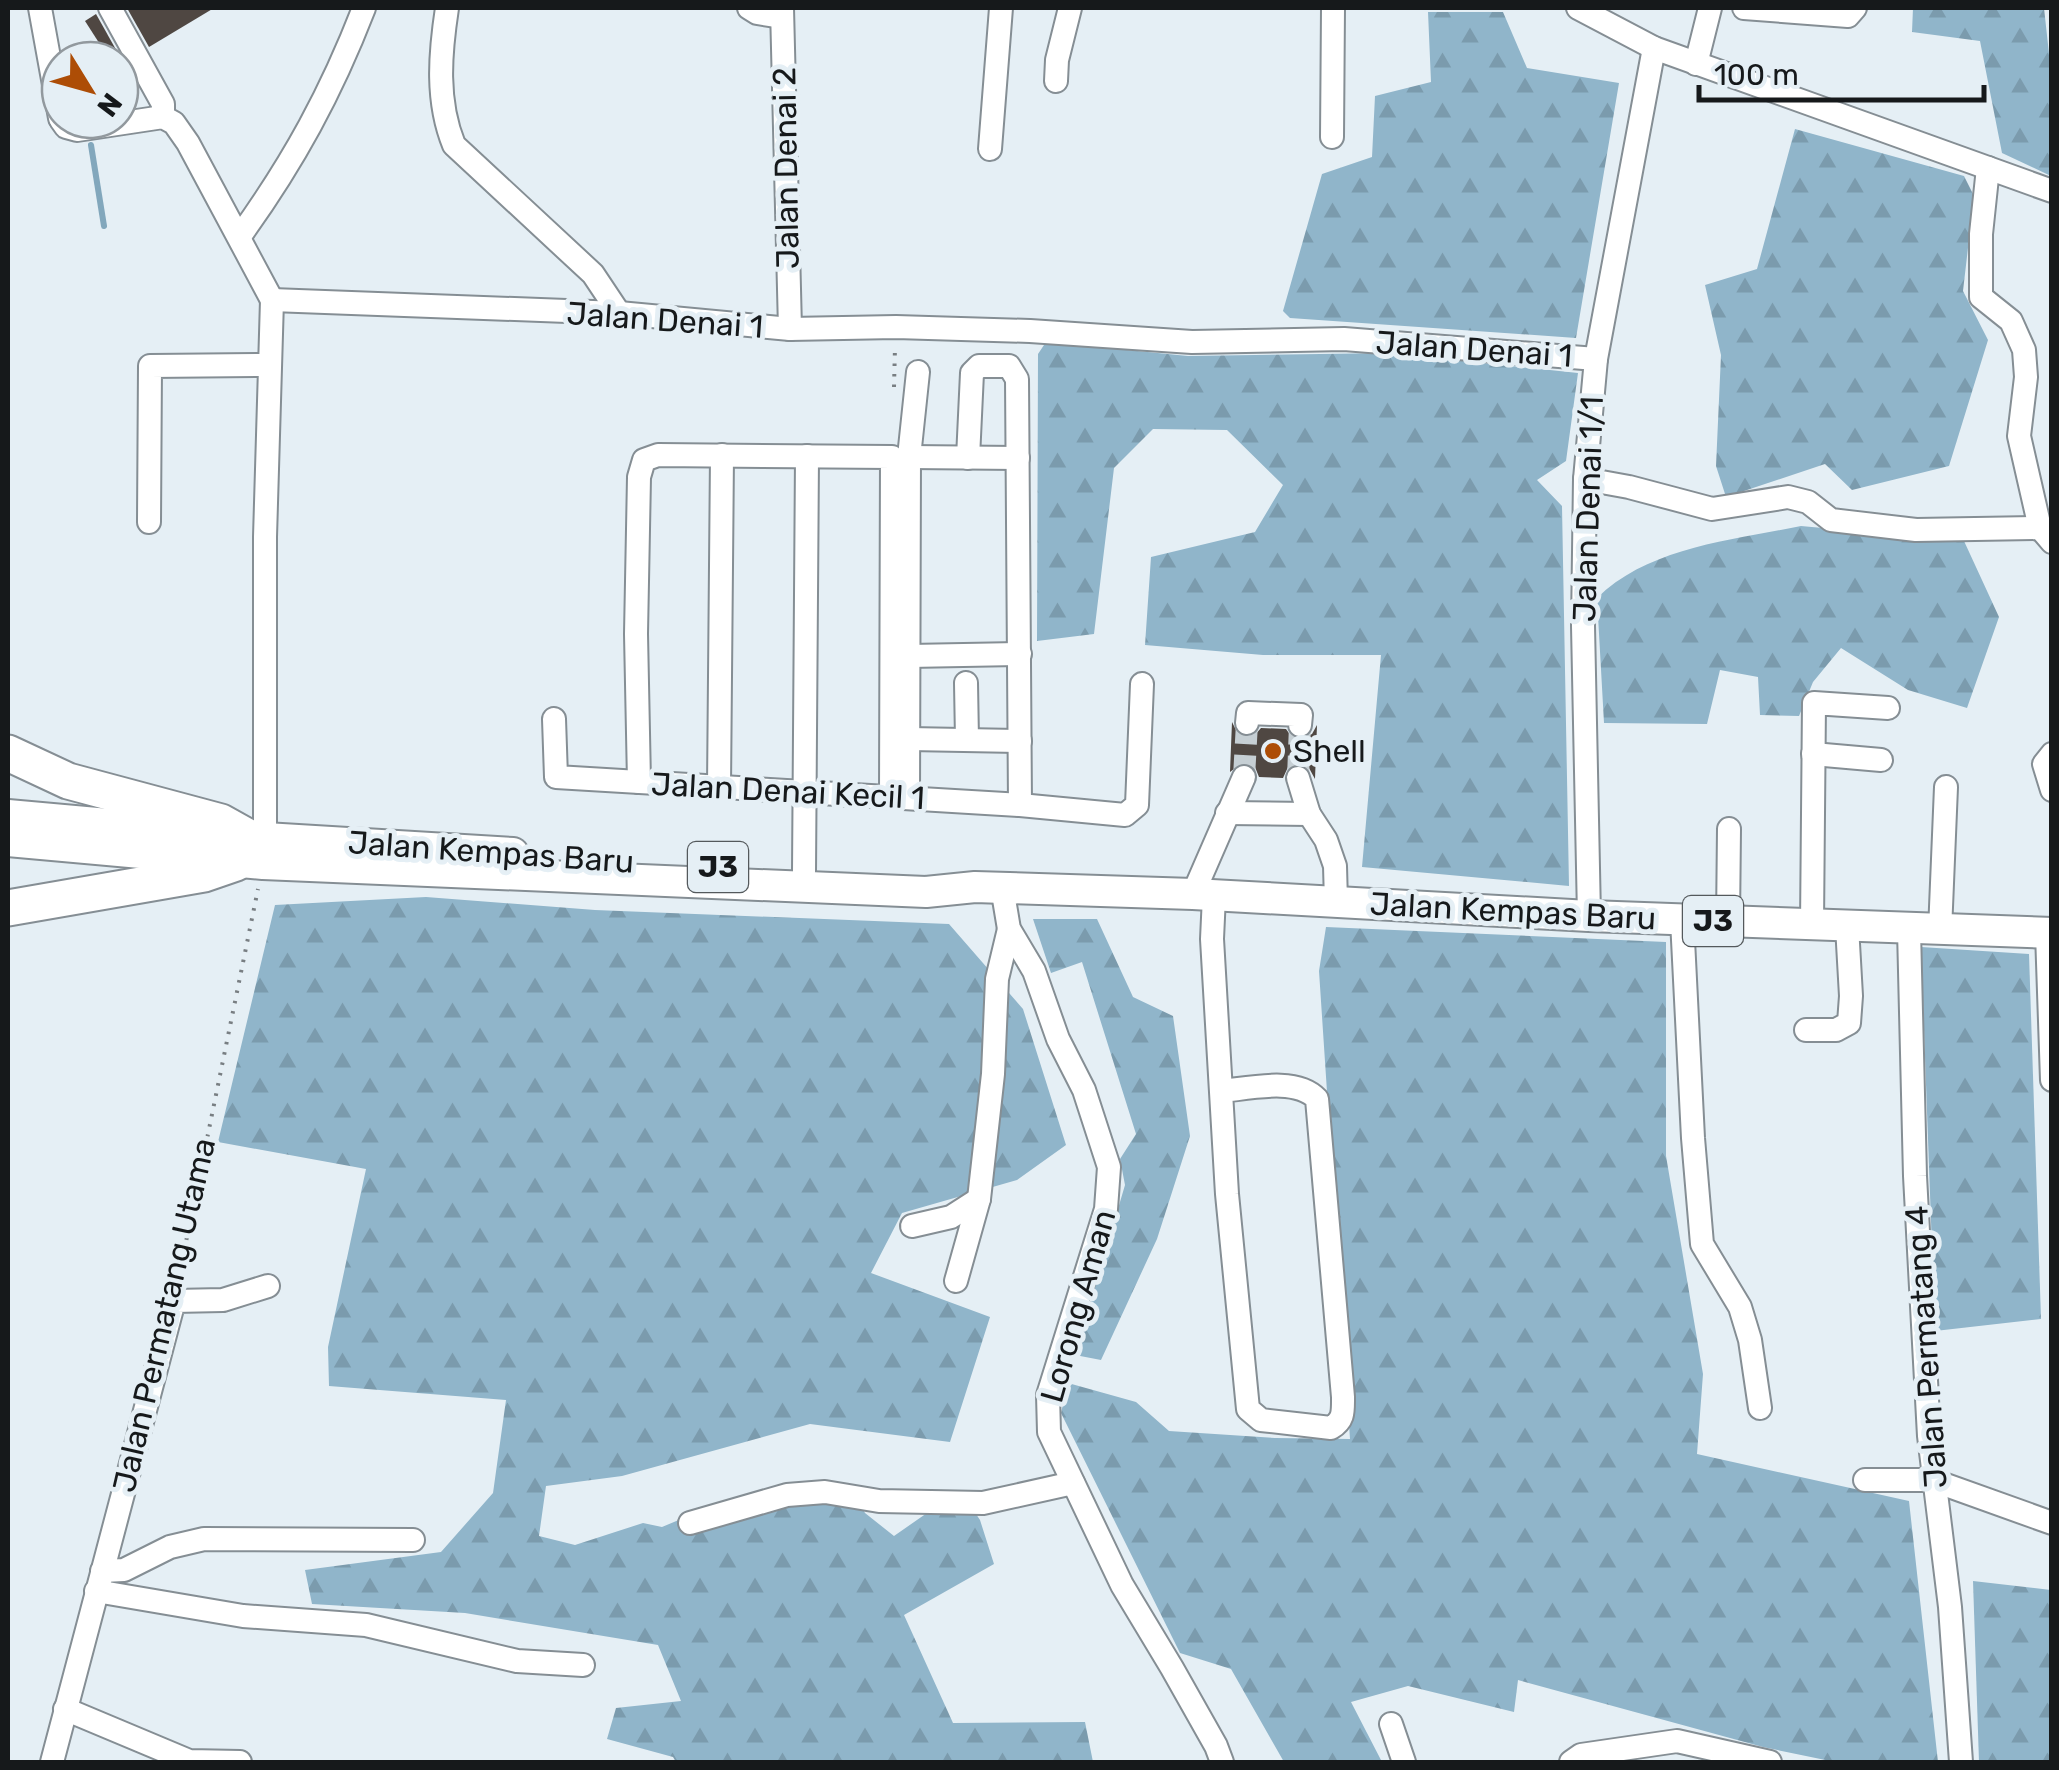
<svg xmlns="http://www.w3.org/2000/svg" width="2059" height="1770" font-family="Rubik,sans-serif">
<defs>
<pattern id="forest-firs" width="22" height="20" patternUnits="userSpaceOnUse" patternTransform="scale(2.5)"><rect width="22" height="20" fill="#90b5ca"/><path d="M5 1l3.5 6h-7zM16 11l3.5 6h-7z" fill="#7b9bad"/></pattern>
</defs>
<rect width="100%" height="100%" fill="#e5eff5"/>
<g fill="url(#forest-firs)">
<polygon points="1913,8 2044,8 2052,81 2051,176 2002,153 1980,41 1912,32"/>
<polygon points="1428,12 1503,12 1527,68 1619,83 1576,338 1290,318 1283,311 1322,174 1372,157 1375,96 1431,82"/>
<polygon points="1795,129 1964,176 1974,196 1963,291 1988,340 1949,466 1852,490 1825,464 1726,497 1716,466 1721,355 1705,285 1757,269"/>
<polygon points="1046,342 1188,356 1388,353 1578,373 1566,461 1537,480 1562,506 1569,886 1362,867 1381,655 1263,655 1145,645 1151,557 1255,532 1283,485 1227,430 1153,429 1114,468 1094,634 1037,641 1038,354"/>
<path d="M1801,526L1964,541L1999,617L1967,708L1908,690L1841,648L1813,682L1799,716L1760,715L1758,677L1720,670L1707,724L1604,723L1597,598C1649,547 1733,540 1801,526Z"/>
<polygon points="426,897 595,910 949,924 1023,1009 1066,1145 1017,1180 902,1213 871,1273 990,1317 950,1442 810,1424 622,1476 546,1486 539,1536 575,1545 643,1523 662,1527 705,1509 853,1491 865,1513 894,1536 960,1490 980,1520 994,1564 904,1615 953,1723 1085,1722 1093,1762 676,1762 673,1757 607,1739 616,1708 681,1701 658,1645 465,1613 312,1604 305,1570 441,1552 493,1493 506,1400 329,1386 328,1347 366,1169 218,1142 275,905"/>
<polygon points="1033,919 1097,919 1133,997 1173,1016 1190,1136 1157,1239 1101,1360 1075,1355 1125,1185 1120,1159 1136,1134 1082,962 1051,973"/>
<polygon points="1326,927 1666,942 1666,1156 1703,1374 1697,1454 1909,1501 1938,1762 1835,1762 1763,1747 1518,1680 1514,1712 1408,1686 1351,1702 1382,1762 1284,1762 1231,1669 1180,1653 1061,1413 1068,1383 1136,1402 1169,1431 1275,1438 1350,1439 1319,971"/>
<polygon points="1921,947 2029,954 2041,1319 1935,1331"/>
<polygon points="1973,1581 2051,1590 2051,1762 1979,1762"/>
</g>
<g fill="none" stroke-linecap="round" stroke-linejoin="round">
<polyline stroke="#82a7bc" stroke-width="6" points="91,145 104,226"/>
</g>
<g fill="#4f4742">
<polygon points="127,8 214,8 149,47"/>
<polygon points="96,14 119,55 110,60 85,21"/>
<polygon points="1232,722 1238,734 1245,738 1254,736 1261,728 1286,729 1291,736 1299,740 1312,734 1317,725 1315,779 1309,768 1300,763 1288,767 1283,778 1259,777 1255,767 1243,762 1230,772"/>
</g>
<g fill="none" stroke-linecap="round" stroke-linejoin="round">
<g stroke="#c6cfd4" stroke-width="22" stroke-dasharray="22 11" stroke-linecap="butt">
<polyline points="1244,777 1247,723"/>
<polyline points="1298,778 1300,725"/>
</g>
<g stroke="#858e94" stroke-width="26">
<g id="minor">
<polyline points="40,8 60,118"/>
<polyline points="110,8 163,104 163,117"/>
<path d="M447,8C440,54 436,101 454,145L593,274L619,313"/>
<polyline points="749,8 757,13 782,17"/>
<polyline points="782,8 790,329"/>
<polyline points="1578,8 1654,48 2052,191"/>
<polyline points="1744,8 1848,16 1855,8"/>
<polyline points="1696,64 1710,8"/>
<polyline points="1056,81 1057,60 1070,8"/>
<polyline points="61,120 66,127 77,130 163,117 174,123 188,143 272,300"/>
<polyline points="1332,137 1333,8"/>
<polyline points="990,149 1001,8"/>
<polyline points="1988,168 1981,234 1981,297 2011,321 2024,350 2026,377 2019,436 2040,528 2052,542"/>
<path d="M240,236C294,161 331,93 364,8"/>
<polyline points="272,300 619,313 790,329 896,327 1030,331 1192,342 1344,339 1596,359"/>
<polyline points="909,457 1018,458"/>
<polyline points="968,458 972,373 979,366 1009,366 1017,379 1020,805"/>
<polyline points="1585,479 1629,487 1712,509 1788,497 1808,502 1831,520 1916,530 2040,528"/>
<polyline points="149,522 150,366 268,365"/>
<polyline points="909,656 1020,654"/>
<polyline points="966,683 967,740"/>
<polyline points="554,719 556,777 1020,805 1125,815 1137,805 1142,684"/>
<polyline points="1247,723 1248,713 1301,715 1300,725"/>
<polyline points="909,739 1020,741"/>
<polyline points="1813,754 1881,760"/>
<polyline points="2052,754 2044,764 2052,790"/>
<polyline points="1298,778 1309,814 1326,840 1335,866 1336,902"/>
<polyline points="639,782 636,634 639,477 644,460 658,455 892,457 891,797"/>
<polyline points="719,787 722,455"/>
<polyline points="908,798 909,457 918,372"/>
<polyline points="1227,813 1309,814"/>
<polyline points="265,838 265,537 272,300"/>
<polyline points="804,872 807,456"/>
<polyline points="1002,887 1009,929 1034,971 1058,1039 1084,1090 1109,1167 1106,1209 1048,1395 1049,1432 1122,1585 1172,1668 1216,1746 1222,1762"/>
<polyline points="1193,894 1244,777"/>
<path d="M1214,896L1212,939L1227,1194L1248,1409L1261,1420L1331,1428C1344,1420 1343,1412 1343,1397L1317,1099C1297,1077 1250,1088 1223,1091"/>
<polyline points="1589,916 1583,626 1585,479 1596,359 1654,48"/>
<polyline points="1682,920 1693,1138 1702,1244 1740,1307 1750,1340 1760,1408"/>
<polyline points="1728,921 1729,829"/>
<polyline points="1812,925 1814,703 1888,708"/>
<polyline points="1909,930 1915,1176 1929,1436 1950,1607 1961,1762"/>
<polyline points="1940,931 1946,787"/>
<polyline points="2047,933 2052,1080"/>
<polyline points="1806,1030 1836,1030 1849,1023 1851,996 1847,926"/>
<polyline points="912,1226 951,1217 979,1199"/>
<polyline points="956,1281 979,1199 993,1074 997,979 1009,929"/>
<polyline points="1865,1480 1932,1480 2052,1523"/>
<polyline points="690,1523 787,1495 825,1492 879,1501 983,1503 1073,1483"/>
<polyline points="102,1571 124,1570 170,1547 204,1539 413,1540"/>
<polyline points="96,1591 243,1616 366,1625 517,1661 583,1665"/>
<polyline points="65,1709 189,1761 240,1762"/>
<polyline points="1391,1724 1404,1762"/>
<polyline points="52,1762 174,1301 223,1300 268,1286"/>
<polyline points="1571,1762 1581,1755 1677,1741 1770,1762"/>
</g>
</g>
<g stroke="#858e94" stroke-width="34">
<g id="major">
<polyline points="8,815 265,838 513,853"/>
<polyline points="8,841 263,864 926,892 975,887 1193,894 1589,916 2052,933"/>
</g>
</g>
<g stroke="#858e94" stroke-width="39">
<g id="highway">
<polyline points="8,753 68,781 221,822 248,837"/>
<polyline points="8,908 204,874 236,863"/>
</g>
</g>
<g stroke="#787e82" stroke-width="4" stroke-dasharray="2.5 8" stroke-linecap="butt">
<polyline points="894,387 895,347"/>
<polyline points="178,1281 258,889"/>
</g>
<use href="#minor" stroke="#fff" stroke-width="22"/>
<use href="#major" stroke="#fff" stroke-width="30"/>
<use href="#highway" stroke="#fff" stroke-width="35"/>
</g>
<circle fill="#ad4d06" stroke="#e5eff5" stroke-width="4" cx="1273" cy="751" r="10"/>
<g text-anchor="middle" stroke-width="10" stroke-linejoin="round" paint-order="stroke">
<g fill="#e5eff5" stroke="#54595c" stroke-width="2.5">
<rect x="688" y="842" width="60" height="50" rx="8"/>
<rect x="1683" y="896" width="60" height="50" rx="8"/>
</g>
<g font-size="30" font-weight="bold" fill="#16191b">
<text x="718" y="877">J3</text>
<text x="1713" y="931">J3</text>
</g>
<g font-size="32" fill="#16191b" stroke="#e5eff5">
<text transform="translate(786 168) rotate(-91)" y="11">Jalan Denai 2</text>
<text transform="translate(665 320) rotate(4)" y="11">Jalan Denai 1</text>
<text transform="translate(1474 349) rotate(4)" y="11">Jalan Denai 1</text>
<text transform="translate(1588 509) rotate(-88)" y="11">Jalan Denai 1/1</text>
<text transform="translate(788 791) rotate(3)" y="11">Jalan Denai Kecil 1</text>
<text transform="translate(491 852) rotate(4)" y="11">Jalan Kempas Baru</text>
<text transform="translate(1513 911) rotate(3)" y="11">Jalan Kempas Baru</text>
<text transform="translate(1078 1306) rotate(-74)" y="11">Lorong Aman</text>
<text transform="translate(164 1315) rotate(-77)" y="11">Jalan Permatang Utama</text>
<text transform="translate(1926 1347) rotate(-94)" y="11">Jalan Permatang 4</text>
</g>
<g font-size="32" fill="#16191b" stroke="#e5eff5" text-anchor="start">
<text x="1293" y="762">Shell</text>
</g>
</g>
<rect width="2059" height="1770" fill="none" stroke="#16191b" stroke-width="20"/>
<g transform="translate(90 90) rotate(127)"><circle r="48" fill="#e5eff5" stroke="#92999e" stroke-width="2.5"/>
<path d="M0-8L18 38L0 25L-18 38Z" fill="#ad4d06"/>
<text y="-15" font-size="28" font-weight="bold" text-anchor="middle" fill="#16191b">N</text>
</g>
<path d="M1699 85v15h285v-15" fill="none" stroke="#16191b" stroke-width="5"/>
<text x="1714" y="85" font-size="30" fill="#16191b" stroke="#e5eff5" stroke-width="8" paint-order="stroke">100 m</text>
</svg>
